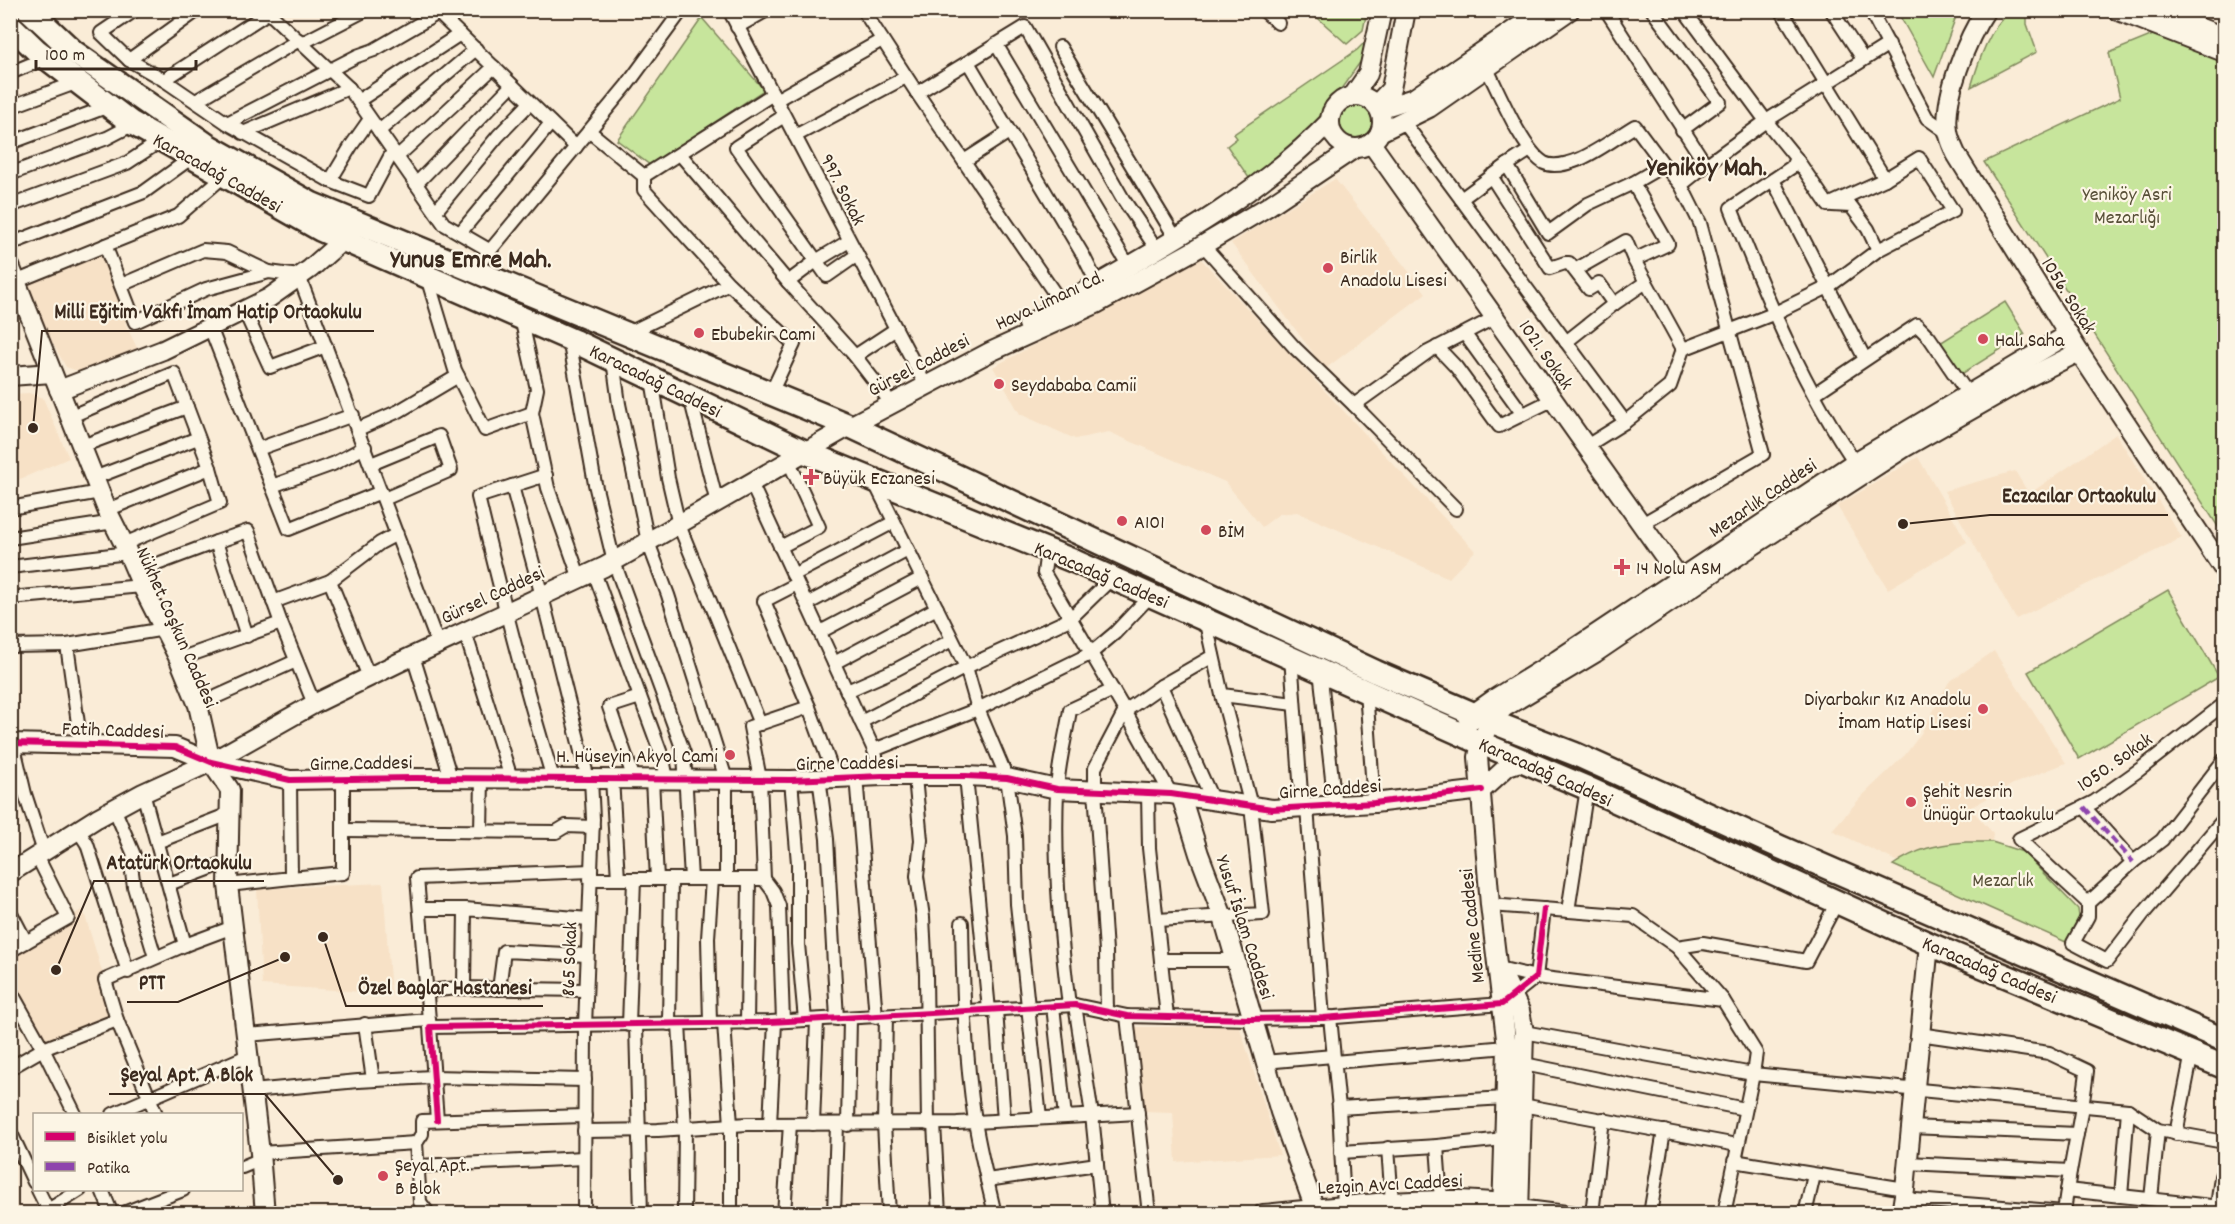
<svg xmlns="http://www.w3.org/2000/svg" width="2235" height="1224" font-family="Dekko,sans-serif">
<rect width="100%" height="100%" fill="#faecd7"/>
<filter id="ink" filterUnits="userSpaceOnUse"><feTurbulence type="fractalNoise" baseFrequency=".0167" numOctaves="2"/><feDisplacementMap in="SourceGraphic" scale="12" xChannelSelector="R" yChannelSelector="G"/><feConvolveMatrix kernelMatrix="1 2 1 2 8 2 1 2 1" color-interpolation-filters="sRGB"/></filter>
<g filter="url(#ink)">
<g fill="#f7e1c6">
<polygon points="1335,179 1426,293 1325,369 1231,243"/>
<polygon points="101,253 129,319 125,323 138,350 81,372 66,367 34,310 25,284"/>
<polygon points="1199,257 1475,551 1449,578 1297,512 1279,514 1262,527 1225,482 1109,432 1075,439 1020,414 993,367"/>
<polygon points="29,393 43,398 69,458 11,483 11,394"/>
<polygon points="2116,434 2182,538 2016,619 1944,491 2015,471 2029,494"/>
<polygon points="1918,457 1967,542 1888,589 1837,506"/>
<polygon points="1994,651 2066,763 2013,784 1970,808 1993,833 1992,842 1966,842 1911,853 1898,862 1832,830 1863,795 1905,755 1920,735 1949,682"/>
<polygon points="383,883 391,994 262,985 257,889"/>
<polygon points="83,909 116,1017 44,1046 11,985 11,954"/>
<polygon points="1238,1022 1280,1155 1176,1162 1173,1112 1144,1111 1135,1027 1189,1027"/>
</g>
<g fill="#c7e59c" stroke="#81885d" stroke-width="1.5">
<path d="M2011,10L2027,11V24L2037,52L1971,87C1979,60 1989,28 2011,10Z"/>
<polygon points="1310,11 1367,11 1363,30 1347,44"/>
<polygon points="1897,11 1958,11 1934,77"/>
<polygon points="702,18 764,90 650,165 617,140"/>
<polygon points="2153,35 2224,59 2224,536 1984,162 2120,98 2109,53"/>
<polygon points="1367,40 1361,61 1316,124 1251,181 1227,146 1237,138 1234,134 1357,50"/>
<circle cx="1355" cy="121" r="19"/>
<polygon points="2005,302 2025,334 1960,375 1940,343"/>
<polygon points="2168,590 2219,677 2079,759 2028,672"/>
<path d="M1966,842H1992L2023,852L2078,909L2080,924L2066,942L1893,865C1918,848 1935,845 1966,842Z"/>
</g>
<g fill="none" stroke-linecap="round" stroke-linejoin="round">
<g stroke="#3b2a1e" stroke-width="16">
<g id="street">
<polyline points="135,10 101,33 129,60 164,80 227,123 330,181 369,196 393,151"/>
<polyline points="266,10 349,88 444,224 489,250"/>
<polyline points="435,10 576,147"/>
<polyline points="729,10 926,386"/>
<polyline points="863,10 917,93"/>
<polyline points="1263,10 1278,23"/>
<polyline points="1606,10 1706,165 1766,121 1684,10"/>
<polyline points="1652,10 1720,102 1682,130"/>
<polyline points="1781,10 1885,179 1828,205 1796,158"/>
<polyline points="1831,10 1863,59"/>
<polyline points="1870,10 1927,118 1948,133"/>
<polyline points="737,27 767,10"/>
<polyline points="302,43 366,10"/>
<polyline points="996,44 1128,265"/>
<polyline points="1060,47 1175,237"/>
<polyline points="129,60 198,10"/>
<polyline points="968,62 1083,255 1097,283"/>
<path d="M1487,69C1499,92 1523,151 1544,163C1554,168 1570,163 1580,159C1599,151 1618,136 1635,126L1664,165L1633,183"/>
<polyline points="10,73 46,58"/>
<polyline points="164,80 272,10"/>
<polyline points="776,100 882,40"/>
<polyline points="196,101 299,40"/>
<polyline points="358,101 460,34"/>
<polyline points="10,107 78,82"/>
<polyline points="784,116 736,147 827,276 857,255"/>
<polyline points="1403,121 1461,199 1507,165 1548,233 1588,204 1633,183 1668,244 1634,260 1683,349"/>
<polyline points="227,123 357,56 374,50 438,13"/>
<polyline points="379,131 476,49"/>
<polyline points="589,131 644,176 773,94"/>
<polyline points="243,133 349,88"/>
<polyline points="795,136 906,77"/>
<polyline points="10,143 109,106"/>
<polyline points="680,154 788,282"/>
<polyline points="397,157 494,67"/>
<polyline points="964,161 1009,132"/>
<polyline points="1507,165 1530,150"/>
<polyline points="1664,165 1681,185"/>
<polyline points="10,174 107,138 134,124"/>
<polyline points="1491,176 1550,268 1565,263 1569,263 1589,289 1599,283 1614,304 1646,282"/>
<polyline points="1773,180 1865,359"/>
<polyline points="330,181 351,146 370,119"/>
<polyline points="416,184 512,85"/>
<polyline points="1461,199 1625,422"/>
<polyline points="1832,205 1851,206 1868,229 1878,250"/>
<polyline points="10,206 127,163 162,140"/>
<polyline points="436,211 498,136 530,103"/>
<polyline points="460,233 551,123"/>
<polyline points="849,241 816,261 788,282 855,356"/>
<polyline points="10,244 144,192 191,158"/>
<polyline points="105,245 135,322 206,289 269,272 299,276 438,644"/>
<polyline points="1203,245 1295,348 1354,405"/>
<polyline points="474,270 627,85 682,10"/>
<polyline points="1575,270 1626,241 1634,260"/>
<polyline points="427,277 455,370 485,430 532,413"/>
<polyline points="10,284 178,216 224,176"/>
<polyline points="729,284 794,344 771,393"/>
<polyline points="121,285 203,250 227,252 269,272"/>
<polyline points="1062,304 917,93 1025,27 1123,199 1156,248"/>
<polyline points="244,310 270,367 326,346"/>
<polyline points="521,318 537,389 532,413 548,488 580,579"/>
<polyline points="210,327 272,486 333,464 365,447"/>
<polyline points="1464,333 1522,413"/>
<polyline points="627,334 729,284 644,190 644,176"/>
<polyline points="569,339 595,484 614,562 684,753 691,879"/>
<polyline points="1566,342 1614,304"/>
<polyline points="1437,347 1456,367 1499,426 1552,400"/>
<polyline points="613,360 619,404 648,542 668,595 726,779 726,879"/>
<polyline points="652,379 668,478 679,525 760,724"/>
<polyline points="1814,394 1917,325 1929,337 1968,394"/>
<polyline points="690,397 717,503"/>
<polyline points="892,404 855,356 896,329"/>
<polyline points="69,417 174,373 210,468 220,503 124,544"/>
<polyline points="358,429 399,411 458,376"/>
<polyline points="82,446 187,407"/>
<polyline points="1585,447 1625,422 1670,386 1683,349 1773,314 1828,287 1878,250 1953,211 1919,158 1885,179"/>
<polyline points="258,449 353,415"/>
<polyline points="371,464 439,436 451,470 384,499"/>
<path d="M1859,468C1803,388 1767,299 1731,208L1792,167L1796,158L1766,121L1889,44"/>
<path d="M546,475L478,497C501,592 524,686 553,778"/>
<polyline points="94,478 198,438"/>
<polyline points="874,481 966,667 978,709 1007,778 1015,836 1017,904 1040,1118"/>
<polyline points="751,483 861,722"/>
<polyline points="272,486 289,529 381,492"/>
<polyline points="512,486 542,596 588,779"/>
<polyline points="10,508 100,492"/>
<polyline points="1456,509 1354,405 1428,352 1494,318"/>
<polyline points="107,510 210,468"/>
<polyline points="1642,524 1763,454 1700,223 1681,185 1706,165"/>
<polyline points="10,538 114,522"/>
<polyline points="780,547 819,527 789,462"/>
<polyline points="1047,550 1044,573 1125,711 1171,794"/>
<polyline points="10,567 128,553"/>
<polyline points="136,572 216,542"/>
<polyline points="594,572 663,759 667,779"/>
<polyline points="793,575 894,522"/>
<polyline points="797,584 764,601 809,707 835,778"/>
<polyline points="10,598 142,586"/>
<polyline points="273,602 330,581"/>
<polyline points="807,604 908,550"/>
<polyline points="1205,619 1222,695"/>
<polyline points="465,632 511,778"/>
<polyline points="820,632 922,578"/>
<polyline points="247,636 216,542 248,531 281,623"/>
<polyline points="67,645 81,745"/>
<polyline points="10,646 67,645 165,629"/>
<polyline points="413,656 451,778"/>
<polyline points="1291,657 1302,807"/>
<polyline points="179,659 281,623 314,704"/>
<polyline points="834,663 937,608"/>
<polyline points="1320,670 1335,806"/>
<polyline points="369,677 330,581 380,543 397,534"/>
<polyline points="1366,690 1374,803"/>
<polyline points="847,691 897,669 952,640"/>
<polyline points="2224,704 2139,770 2094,802 2019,839 2088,903 2088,916 2073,943 2107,961 2143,914 2224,819"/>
<polyline points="198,705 296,661"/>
<polyline points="13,743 25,794 44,852"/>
<polyline points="874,750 861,722 966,667 1070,619 1112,578"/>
<polyline points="856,776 876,1017"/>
<polyline points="882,776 874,750 978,709 1090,654 1115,633 1151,595"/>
<polyline points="966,776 989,1010"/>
<polyline points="819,777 827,839 837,1019"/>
<polyline points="915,777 921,840 917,876 923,917 926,975 928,1124"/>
<polyline points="612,778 618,879"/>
<polyline points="634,779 609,707 640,697"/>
<polyline points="652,779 657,879"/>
<polyline points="791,780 798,863 798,944 805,1020"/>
<polyline points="143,793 185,945 233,927"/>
<polyline points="1148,793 1149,848 1167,1017"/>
<polyline points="1213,801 1161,686 1213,656"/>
<polyline points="1307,807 1323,1018"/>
<polyline points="2084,807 2133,862"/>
<polyline points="114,808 134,855 131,865 134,887 155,957"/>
<polyline points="78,830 87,844 128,972"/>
<polyline points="343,830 556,832 566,826 593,827"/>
<polyline points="481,831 482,778"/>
<polyline points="157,842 229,814"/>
<polyline points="291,878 343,873 343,779"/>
<polyline points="590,879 764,879 760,779 750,727 809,707"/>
<polyline points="764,879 773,891 779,906 783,1021"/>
<polyline points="169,884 230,861"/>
<polyline points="228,885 291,878 290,780"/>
<polyline points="2088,903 2133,862 2162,840 2224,760"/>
<polyline points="1490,905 1633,916 1677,947 1723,1000 1536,977 1499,968"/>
<polyline points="420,909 465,909"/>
<polyline points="10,911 26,942"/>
<polyline points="1568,911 1587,788"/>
<polyline points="1157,920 1263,914 1251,806 1222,695 1294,704"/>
<path d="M962,923C963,989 965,1056 975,1121C978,1141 983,1161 987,1180"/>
<polyline points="1677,947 1703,943 1806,961 1837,902"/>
<polyline points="10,951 68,918 37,856"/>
<polyline points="1161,960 1234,960"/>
<polyline points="464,988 465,909 589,919"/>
<polyline points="499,989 504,951 587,955"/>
<polyline points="10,990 43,1049 117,1020"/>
<polyline points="427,991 458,988 586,990"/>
<polyline points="1723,1000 1756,1053 1753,1074 2128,1110 2158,1130 2224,1142"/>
<path d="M1069,1005C1060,935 1054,862 1057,791C1058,764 1066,736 1070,710L1113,690"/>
<polyline points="1075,1005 1092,1115 1102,1214"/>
<polyline points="1053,1006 1065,1117"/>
<polyline points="996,1010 1004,1120"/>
<polyline points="1107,1012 1106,951 1095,790 1095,768 1125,711 1161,686"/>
<polyline points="886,1016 884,1124 889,1214"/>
<polyline points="1127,1016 1149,1214"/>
<polyline points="1330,1017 1339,1108 1344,1206"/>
<polyline points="429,1020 417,878 591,871"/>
<polyline points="710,1023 708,938 712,879"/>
<polyline points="724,1023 731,1125 731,1214"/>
<polyline points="747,1023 749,879"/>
<polyline points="365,1024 373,1080"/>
<polyline points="669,1024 671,879"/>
<polyline points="679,1024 685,1128 684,1214"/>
<polyline points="629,1025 634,879"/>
<polyline points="636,1025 641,1214"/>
<polyline points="1524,1032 1753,1074 1724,1214"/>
<path d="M1919,1034L2049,1053L2087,1071C2082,1119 2069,1165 2064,1214"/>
<polyline points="246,1035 429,1020 430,1026"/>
<polyline points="1264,1062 1333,1056"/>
<polyline points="1334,1062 1507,1047"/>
<polyline points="1524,1064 1745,1109"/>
<polyline points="10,1068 43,1049 75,1114"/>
<polyline points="252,1091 358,1081 432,1077 585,1080"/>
<polyline points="1522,1105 1737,1145"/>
<polyline points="1339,1108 1505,1098"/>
<polyline points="113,1114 247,1056"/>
<polyline points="156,1114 117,1020 105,980 185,945"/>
<polyline points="437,1120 430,1027 770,1022 1075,1005 1127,1016 1251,1019 1323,1018 1502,1004 1536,977 1544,909"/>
<polyline points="770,1124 775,1022"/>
<polyline points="813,1124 817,1020"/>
<polyline points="934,1124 939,1214"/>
<polyline points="848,1125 850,1018"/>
<polyline points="1910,1127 2077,1134"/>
<polyline points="10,1131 34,1182"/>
<polyline points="584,1131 658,1130 747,1124 957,1123 1138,1113"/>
<polyline points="2176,1134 2192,1053"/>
<polyline points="1437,1146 1441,1200"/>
<polyline points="1388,1148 1392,1202"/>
<polyline points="1341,1152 1437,1146 1504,1139"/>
<polyline points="260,1153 416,1143"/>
<polyline points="1734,1161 1905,1189"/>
<polyline points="1907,1163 2070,1171"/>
<polyline points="418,1166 584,1158"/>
<polyline points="242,1167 259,1160"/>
<polyline points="38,1190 48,1210 80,1190"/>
<polyline points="102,1190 112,1214"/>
<polyline points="2067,1190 2220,1207"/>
<polyline points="2121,1196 2128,1110"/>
<polyline points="1903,1199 2064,1212"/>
<polyline points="2151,1199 2158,1130"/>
<polyline points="1519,1206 1582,1214"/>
<polyline points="121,1214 183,1190"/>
<polyline points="429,1214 420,1202 416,1143 422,1134 422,1121 585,1116"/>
<polyline points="584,1214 585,1026 593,819 591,779"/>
<polyline points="784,1214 790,1124"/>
<polyline points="834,1214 837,1124"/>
<polyline points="995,1214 987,1180 1097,1164"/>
<polyline points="1592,1214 1603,1119"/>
<polyline points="1650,1214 1664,1131"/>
<polyline points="1805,1214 1814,1175"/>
</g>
</g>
<g stroke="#3b2a1e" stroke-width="22">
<g id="secondary">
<path d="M1986,10C1967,38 1943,98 1948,131C1949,139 1953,147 1956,154L2079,352L2224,570"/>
<polyline points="2116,10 2224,52"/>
<polyline points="2154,10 2224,37"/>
<circle cx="1356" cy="122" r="26"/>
<polyline points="1352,97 1368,74 1382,10"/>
<polyline points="1376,105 1391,89 1406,10"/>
<polyline points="1379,109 1414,98 1543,10"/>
<polyline points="1380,132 1429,108 1570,10"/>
<polyline points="1371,143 1686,587"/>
<polyline points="10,266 107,510 124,544 142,586 179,659 198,705 211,762 230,790 228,885 260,1153 265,1214"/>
<path d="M1028,324C1131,263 1246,208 1330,121"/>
<polyline points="10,376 52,373"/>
<polyline points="59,390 163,350 269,298 310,269 343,240"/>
<polyline points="1468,724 1473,714 1494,699 1557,660 1855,462 2069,334"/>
<polyline points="10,743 175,747 211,762 290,780 412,778 791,780 882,776 966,776 1007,778 1057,789 1171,794 1272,809 1374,803 1482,790"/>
<polyline points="1482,790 1508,766 1523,761"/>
<polyline points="1181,796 1199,854 1223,917 1280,1112 1315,1209"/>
<polyline points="10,873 97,818 143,793 211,762 314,704 400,662 604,567 850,426 990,352 1096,304 1193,251 1267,207 1355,148"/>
<polyline points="1504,977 1520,1011 1524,1032 1519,1214"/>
<path d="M1263,1214C1328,1208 1394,1199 1460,1200C1480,1201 1499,1201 1519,1206"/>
<polyline points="1502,1214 1507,1047 1490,905 1478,757 1481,743 1490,721 1505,707 1595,653 1754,545 1904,448 2027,378 2079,352"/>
<polyline points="1901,1214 1905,1189 1929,944"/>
<polyline points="2219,1214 2224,1177"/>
</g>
</g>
<g stroke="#3b2a1e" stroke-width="27">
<g id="highway">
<polyline points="29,10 74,52 207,145 312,204 850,426 1376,672 1490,721 1575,754 1780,847 2224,1040"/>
<polyline points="10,25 36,50 130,122 321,230 574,341 805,452 1076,562 1481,743 1587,788 1929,944 2224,1067"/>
</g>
</g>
<use href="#street" stroke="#fcf5e5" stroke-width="12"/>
<use href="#secondary" stroke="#fcf5e5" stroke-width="18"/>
<use href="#highway" stroke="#fcf5e5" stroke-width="22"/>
<polyline stroke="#8e44ad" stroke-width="4.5" stroke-dasharray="9 4.5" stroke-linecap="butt" points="2084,807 2133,862"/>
<g stroke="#fcf5e5" stroke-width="10">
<g id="cycleway">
<polyline points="10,743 175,747 211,762 290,780 412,778 791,780 882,776 966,776 1007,778 1057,789 1171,794 1272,809 1374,803 1482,790"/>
<polyline points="437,1120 430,1027 770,1022 1075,1005 1127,1016 1251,1019 1323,1018 1502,1004 1536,977 1544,909"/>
</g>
</g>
<use href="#cycleway" stroke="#d6006c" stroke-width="6"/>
</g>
</g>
<g fill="#d1495b" stroke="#fcf5e5" stroke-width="2">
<circle cx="1328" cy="268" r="6"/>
<circle cx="699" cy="333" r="6"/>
<circle cx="1983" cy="339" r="6"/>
<circle cx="999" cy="384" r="6"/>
<path d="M808 468h6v6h6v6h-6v6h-6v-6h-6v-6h6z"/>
<circle cx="1122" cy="521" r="6"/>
<circle cx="1206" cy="530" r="6"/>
<path d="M1619 558h6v6h6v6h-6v6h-6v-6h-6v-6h6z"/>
<circle cx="1983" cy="709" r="6"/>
<circle cx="730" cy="755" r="6"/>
<circle cx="1911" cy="802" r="6"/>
<circle cx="383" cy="1176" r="6"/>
</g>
<g text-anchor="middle" stroke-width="4.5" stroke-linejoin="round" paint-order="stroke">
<g font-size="20" fill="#3b2a1e" stroke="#fcf5e5">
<text transform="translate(218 172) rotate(29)" y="7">Karacadağ Caddesi</text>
<text transform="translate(844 189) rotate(63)" y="7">997. Sokak</text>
<text transform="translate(2070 295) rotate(58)" y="7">1056. Sokak</text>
<text transform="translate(1049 299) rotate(-25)" y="7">Hava Limanı Cd.</text>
<text transform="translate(1547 354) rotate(55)" y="7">1021. Sokak</text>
<text transform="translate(918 364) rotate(-28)" y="7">Gürsel Caddesi</text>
<text transform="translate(656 380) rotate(26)" y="7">Karacadağ Caddesi</text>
<text transform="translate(1762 497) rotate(-34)" y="7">Mezarlık Caddesi</text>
<text transform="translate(1102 574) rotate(23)" y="7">Karacadağ Caddesi</text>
<text transform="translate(492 594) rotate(-25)" y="7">Gürsel Caddesi</text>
<text transform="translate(178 627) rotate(66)" y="7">Nükhet Coşkun Caddesi</text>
<text transform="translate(113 729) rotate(2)" y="7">Fatih Caddesi</text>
<text transform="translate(2114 761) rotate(-35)" y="7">1050. Sokak</text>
<text transform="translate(361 762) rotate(-1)" y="7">Girne Caddesi</text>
<text transform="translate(847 762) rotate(-1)" y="7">Girne Caddesi</text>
<text transform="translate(1546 771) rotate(24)" y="7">Karacadağ Caddesi</text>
<text transform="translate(1330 788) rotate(-4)" y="7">Girne Caddesi</text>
<text transform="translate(1471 926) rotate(-96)" y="7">Medine Caddesi</text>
<text transform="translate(1246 927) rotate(72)" y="7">Yusuf İslam Caddesi</text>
<text transform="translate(568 959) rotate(-88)" y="7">865 Sokak</text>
<text transform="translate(1990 969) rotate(23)" y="7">Karacadağ Caddesi</text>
<text transform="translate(1390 1183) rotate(-3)" y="7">Lezgin Avcı Caddesi</text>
</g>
<g font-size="20" fill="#574f37" stroke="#fcf5e5">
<text x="2127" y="200">Yeniköy Asri<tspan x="2127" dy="23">Mezarlığı</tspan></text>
<text x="2003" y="886">Mezarlık</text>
</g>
<g font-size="20" fill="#3b2a1e" stroke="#fcf5e5" text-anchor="start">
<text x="1340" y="263">Birlik<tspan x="1340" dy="23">Anadolu Lisesi</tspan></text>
<text x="711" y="340">Ebubekir Cami</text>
<text x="1995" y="346">Halı Saha</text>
<text x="1011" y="391">Seydababa Camii</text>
<text x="823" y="484">Büyük Eczanesi</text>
<text x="1134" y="528">A101</text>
<text x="1218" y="537">BİM</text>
<text x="1636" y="574">14 Nolu ASM</text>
<text x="1971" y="705" text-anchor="end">Diyarbakır Kız Anadolu<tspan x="1971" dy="23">İmam Hatip Lisesi</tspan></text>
<text x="718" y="762" text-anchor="end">H. Hüseyin Akyol Cami</text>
<text x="1923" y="797">Şehit Nesrin<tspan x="1923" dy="23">Ünügür Ortaokulu</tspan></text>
<text x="395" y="1171">Şeyal Apt.<tspan x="395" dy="23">B Blok</tspan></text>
</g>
<g font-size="26" font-weight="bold" fill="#3b2a1e" stroke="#fcf5e5">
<text x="1707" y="175">Yeniköy Mah.</text>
<text x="471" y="267">Yunus Emre Mah.</text>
</g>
</g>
<path fill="none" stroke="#3b2a1e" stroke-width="2" d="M33 428L42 331H374M1903 524L1990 515H2168M56 970L94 881H264M285 957L178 1002H127M323 937L346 1006H543M338 1180L265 1094H109"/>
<g fill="#3b2a1e" stroke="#fcf5e5" stroke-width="2">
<circle cx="33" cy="428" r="6"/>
<circle cx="1903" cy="524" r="6"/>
<circle cx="56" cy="970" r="6"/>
<circle cx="285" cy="957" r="6"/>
<circle cx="323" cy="937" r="6"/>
<circle cx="338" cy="1180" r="6"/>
</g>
<g font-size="21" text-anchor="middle" font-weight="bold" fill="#3b2a1e" stroke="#fcf5e5" stroke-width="4.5" stroke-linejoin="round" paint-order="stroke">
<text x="208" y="318">Milli Eğitim Vakfı İmam Hatip Ortaokulu</text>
<text x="2079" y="502">Eczacılar Ortaokulu</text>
<text x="179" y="869">Atatürk Ortaokulu</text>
<text x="152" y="989">PTT</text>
<text x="445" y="994">Özel Baglar Hastanesi</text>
<text x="187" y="1081">Şeyal Apt. A Blok</text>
</g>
<rect width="2235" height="1224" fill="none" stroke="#fcf5e5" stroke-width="36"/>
<rect x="18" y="18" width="2199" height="1188" fill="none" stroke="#3b2a1e" stroke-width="2" filter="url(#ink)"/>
<rect x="33" y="1113" width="210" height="78" fill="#fcf5e5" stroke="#afa495" stroke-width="1.5"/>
<rect x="45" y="1132" width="30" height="9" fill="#d6006c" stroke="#afa495" stroke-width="1.5"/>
<text x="87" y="1143" font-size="18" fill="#3b2a1e">Bisiklet yolu</text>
<rect x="45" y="1162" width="30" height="9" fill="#8e44ad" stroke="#afa495" stroke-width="1.5"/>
<text x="87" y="1173" font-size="18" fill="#3b2a1e">Patika</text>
<path d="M36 60v9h160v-9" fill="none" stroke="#3b2a1e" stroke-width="3"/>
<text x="45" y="60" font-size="18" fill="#3b2a1e" stroke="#fcf5e5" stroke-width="4.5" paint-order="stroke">100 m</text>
</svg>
